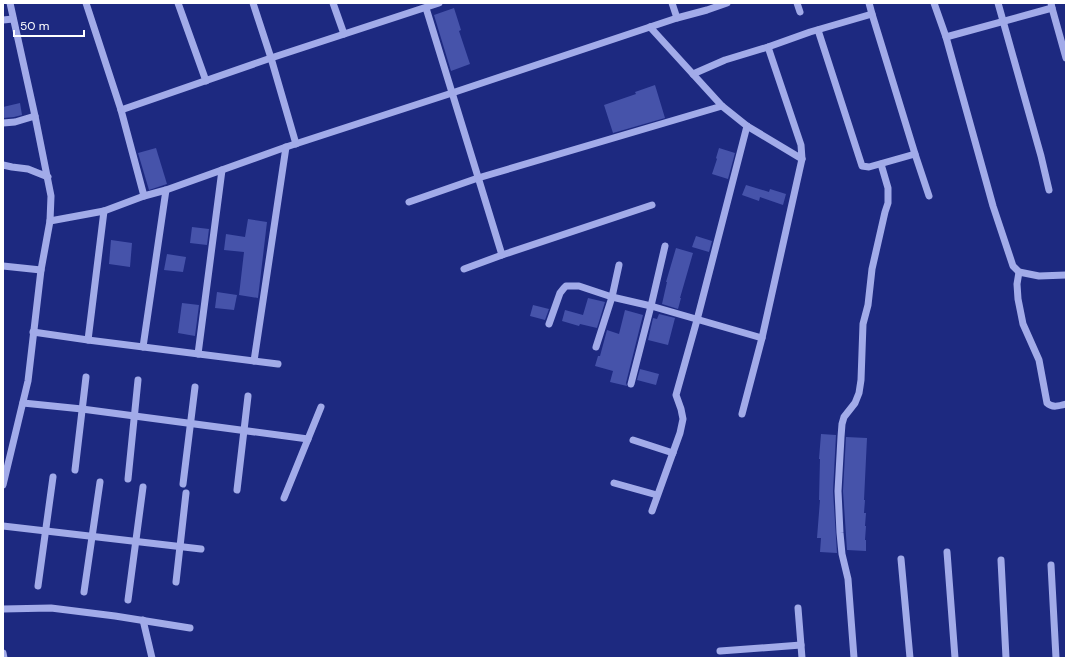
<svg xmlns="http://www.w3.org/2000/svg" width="1069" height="661" font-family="'DM Sans',sans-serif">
<rect width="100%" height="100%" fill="#1d2980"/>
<g fill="#4653aa">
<polygon points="454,8 461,30 459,31 470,64 451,71 434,15"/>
<polygon points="655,85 665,118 613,133 604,105 636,94 635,92"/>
<polygon points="20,103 22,115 14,117 3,118 3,107"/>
<polygon points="156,148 167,184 149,190 138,153"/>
<polygon points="719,148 735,153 728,179 712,174 717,159 716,158"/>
<polygon points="746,185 769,192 770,189 786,194 783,205 760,197 759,201 742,195"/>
<polygon points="248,219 267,222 258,298 239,295 244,252 224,250 226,234 245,237"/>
<polygon points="192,227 209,229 207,245 190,243"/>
<polygon points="696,236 712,241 709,252 692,247"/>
<polygon points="111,240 132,243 130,267 109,264"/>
<polygon points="676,248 693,253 680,298 681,298 678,309 662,304 667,282 666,282"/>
<polygon points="167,254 186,257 183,272 164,270"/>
<polygon points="217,292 237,295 234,310 215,308"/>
<polygon points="588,298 605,302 597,328 580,324 579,326 562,321 565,310 583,315"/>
<polygon points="182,303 199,305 195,336 178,333"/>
<polygon points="533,305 549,309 545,320 530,316"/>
<polygon points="625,310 643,315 626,383 627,386 610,382 613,371 595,366 598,356 600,356 607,330 619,334"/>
<polygon points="659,314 675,318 668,345 648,340 653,318 657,319"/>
<polygon points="640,369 659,374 656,385 637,380"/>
<polygon points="821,434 836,435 833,491 837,553 820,552 821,538 817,538 820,500 819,500 820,459 819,459"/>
<polygon points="846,437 867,438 864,500 865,500 864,513 866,513 865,526 866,526 865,540 866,540 866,551 847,550 843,491"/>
</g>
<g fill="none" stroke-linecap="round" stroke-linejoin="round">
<g stroke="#a2abe9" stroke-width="7">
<polyline points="10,3 35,116"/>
<polyline points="86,3 121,110 144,196"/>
<polyline points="178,3 206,81"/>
<polyline points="253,3 271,58 296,144"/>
<polyline points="333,3 344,34"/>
<polyline points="672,3 677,18"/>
<polyline points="797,3 800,12"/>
<polyline points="869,3 872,14 915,154 929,196"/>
<polyline points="934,3 946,37 993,206 1013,266 1019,272 1039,276 1066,275"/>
<polyline points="998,3 1041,156 1049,190"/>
<polyline points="426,8 502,255"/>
<polyline points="1052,8 1066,58"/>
<polyline points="3,20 13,19"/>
<polyline points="650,27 722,106 747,126 802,159"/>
<polyline points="818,30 862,166 869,167 915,154"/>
<polyline points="946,37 1052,8 1051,3"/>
<polyline points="693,74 725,60 768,47 810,32 872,14"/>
<polyline points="121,110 271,58 439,3"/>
<polyline points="3,123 15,122 35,116 51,196 50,221 41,270 28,381 3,485"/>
<polyline points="3,165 12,167 28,169 48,177"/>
<polyline points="409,202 478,178 722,106"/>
<polyline points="50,221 104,211 144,196 166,190 286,147 452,93 677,18 707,10 727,3"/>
<polyline points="3,266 41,270"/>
<polyline points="464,269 502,255 652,205"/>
<path d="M1019,272L1017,284L1018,299L1023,324L1039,360L1047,403C1052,408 1059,406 1066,404"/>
<polyline points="549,324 560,293 564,288 566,286 579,286 612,297 651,306 762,338"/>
<polyline points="33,332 88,340 278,364"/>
<polyline points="88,340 104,211"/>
<polyline points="143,347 166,190"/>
<polyline points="596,347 612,297 619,265"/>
<polyline points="198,354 222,170"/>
<polyline points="254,361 286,147"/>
<polyline points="631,384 651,306 665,246"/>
<polyline points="23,403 82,409 308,439"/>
<polyline points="742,414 762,338 802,159 801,145 768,47"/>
<polyline points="633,440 673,453"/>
<polyline points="75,470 86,377"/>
<polyline points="128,479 138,380"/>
<polyline points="614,483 657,495"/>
<polyline points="183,484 195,387"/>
<polyline points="237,490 248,396"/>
<polyline points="284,498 321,407"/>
<polyline points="652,511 680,433 683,419 681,409 676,395 697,320 747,126"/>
<polyline points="3,526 201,549"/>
<polyline points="947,552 955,658"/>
<polyline points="901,559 910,658"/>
<polyline points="1001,560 1006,658"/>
<polyline points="1051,565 1056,658"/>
<polyline points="176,582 186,493"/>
<polyline points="38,586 53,477"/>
<polyline points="84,592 100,482"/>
<polyline points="128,600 143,487"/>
<polyline points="798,608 802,658"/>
<polyline points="3,609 51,608 115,616 190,628"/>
<polyline points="143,620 152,658"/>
<polyline points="720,651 801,645"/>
<polyline points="3,653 4,658"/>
<polyline points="854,658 848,579 842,554 840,533 838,491 841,437 842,424 844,417 855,403 859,393 861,380 863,324 868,305 872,269 885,212 888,203 888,188 881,164"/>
</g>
</g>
<rect width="1069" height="661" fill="none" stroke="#ffffff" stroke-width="8"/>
<path d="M14 30v6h70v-6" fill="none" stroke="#ffffff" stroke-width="2"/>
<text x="20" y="30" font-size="12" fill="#ffffff" stroke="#1d2980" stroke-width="3" paint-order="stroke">50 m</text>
</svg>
